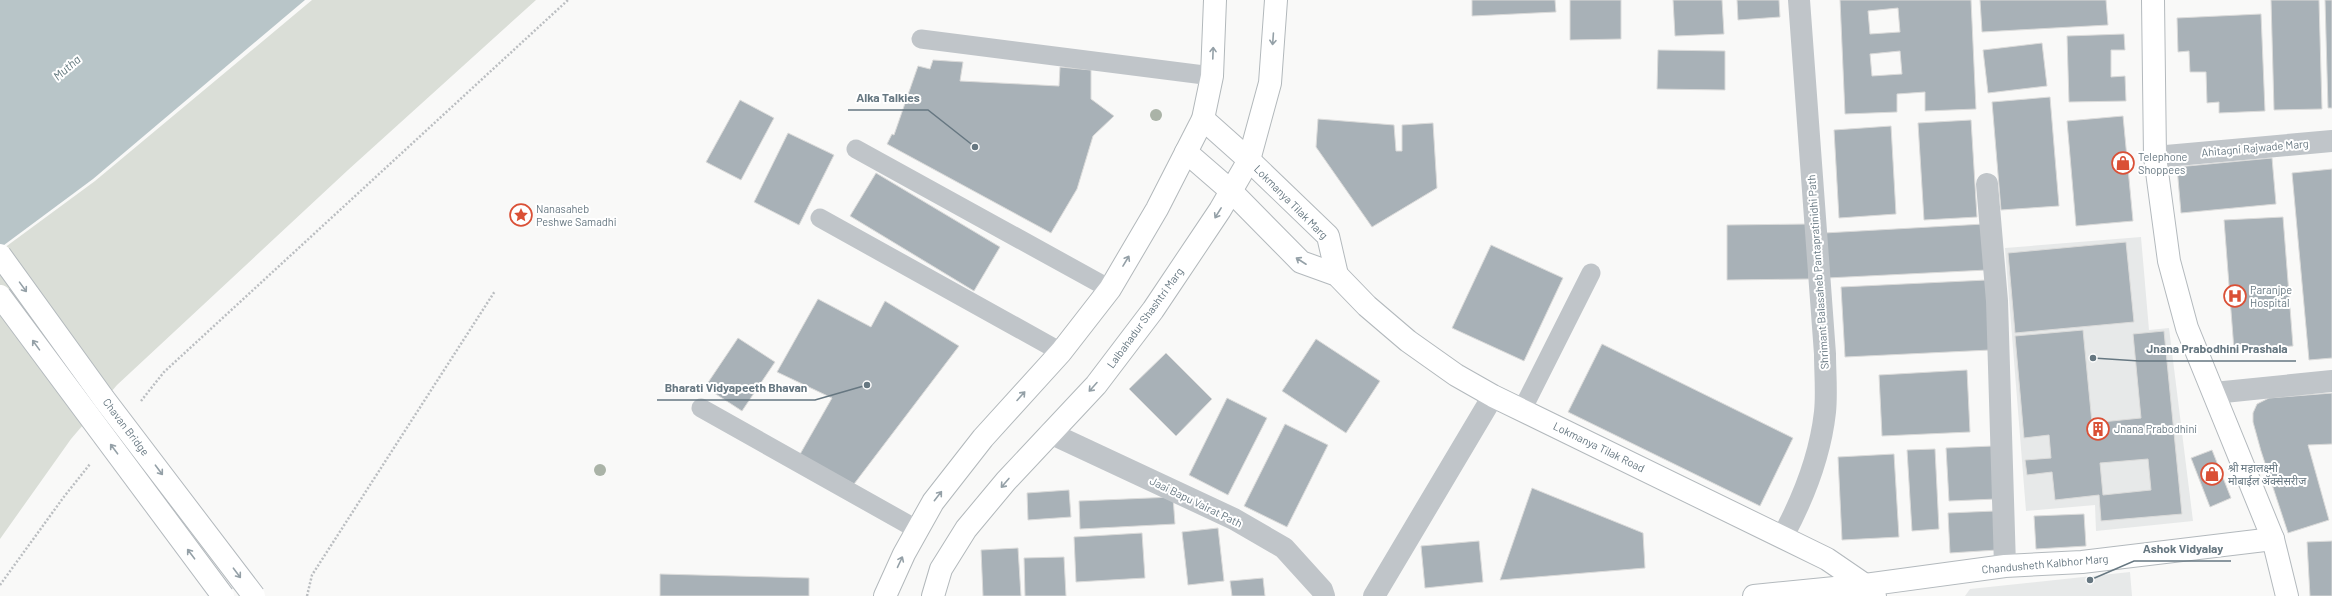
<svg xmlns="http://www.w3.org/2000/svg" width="2332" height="596" font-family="Barlow,'Noto Sans Devanagari',sans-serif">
<rect width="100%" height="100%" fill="#f9f9f8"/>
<g fill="#e7e9e9">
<polygon points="2141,237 2149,330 2169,328 2193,521 2096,531 2095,505 2026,511 2005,248"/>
<polygon points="2130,572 2132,596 1965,596 1970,589"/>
</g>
<polygon fill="#daded7" points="312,0 536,0 348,170 117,385 71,439 0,539 0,251 95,181"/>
<polygon fill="#b8c5c8" points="0,0 305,0 93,179 0,248"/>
<g fill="#a8b1b7" stroke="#dbdbda" fill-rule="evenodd">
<polygon points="1472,0 1555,0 1556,12 1472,16"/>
<polygon points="1570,0 1621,0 1621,39 1570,40"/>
<polygon points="1673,0 1722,0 1724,34 1675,36"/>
<polygon points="1737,0 1779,0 1780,17 1738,20"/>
<path d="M1840,0H1971L1976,109L1925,111V92L1897,94V112L1845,114ZM1898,8L1900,32L1870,34L1868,11ZM1900,51L1902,74L1872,76L1870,54Z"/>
<polygon points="1980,0 2106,0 2108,25 1982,32"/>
<polygon points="2271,0 2319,0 2322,109 2274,110"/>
<polygon points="2325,0 2332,0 2332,108 2328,108"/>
<polygon points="2261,14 2265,111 2219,113 2219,102 2207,103 2206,72 2190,72 2189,51 2178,52 2177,18"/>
<polygon points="2124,34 2125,50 2111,50 2111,77 2125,76 2126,101 2069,102 2067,36"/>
<polygon points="2042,43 2047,86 1988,93 1983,50"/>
<polygon points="1658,50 1725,51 1725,90 1657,89"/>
<polygon points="933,60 963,62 960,81 1059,86 1060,67 1091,70 1091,99 1114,116 1093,136 1077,189 1051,233 887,144 892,134 894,135 918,66 930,69"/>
<polygon points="2050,97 2059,206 2001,210 1992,102"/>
<polygon points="740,100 774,118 741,180 706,162"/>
<polygon points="2123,116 2133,221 2076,226 2067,121"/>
<polygon points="1318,119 1394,125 1396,151 1402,151 1402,125 1433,123 1437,188 1372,227 1316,147"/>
<polygon points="1971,120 1977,217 1924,220 1918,123"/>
<polygon points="1891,126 1896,214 1839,218 1834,130"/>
<polygon points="788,133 834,155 799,225 754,202"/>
<polygon points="2272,158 2276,204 2181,213 2177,167"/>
<polygon points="2332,169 2332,358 2309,360 2292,173"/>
<polygon points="876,173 1000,247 974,291 850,216"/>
<polygon points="2283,217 2293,346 2234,350 2224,220"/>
<polygon points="1809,224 1809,279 1727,280 1727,225"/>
<polygon points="1984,224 1987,270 1827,278 1824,233"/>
<polygon points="2126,242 2134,322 2015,333 2008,253"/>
<polygon points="1491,245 1563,278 1524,361 1452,328"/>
<polygon points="1987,280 1990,350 1845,357 1841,287"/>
<polygon points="818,299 871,327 885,301 959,346 854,484 799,456 832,398 777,372"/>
<path d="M2083,330L2092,423L2141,418L2133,334L2164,331L2182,514L2101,521L2099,495L2055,500L2052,472L2027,475L2025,460L2051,458L2049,435L2024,438L2015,336ZM2148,459L2151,490L2103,495L2100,463Z"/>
<polygon points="738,338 775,362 742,411 705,387"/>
<polygon points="1316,339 1380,381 1346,433 1282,391"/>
<polygon points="1602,344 1793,438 1760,506 1568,412"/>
<polygon points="1166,353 1212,399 1176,436 1129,389"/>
<polygon points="1967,370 1970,432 1882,436 1879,375"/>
<polygon points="2332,393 2332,444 2308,445 2329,520 2288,533 2261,451 2253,422 2253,413 2257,404 2269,398"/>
<polygon points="1227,398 1267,418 1228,495 1189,475"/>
<polygon points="1285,424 1328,445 1287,527 1244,506"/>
<polygon points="1993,446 1996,499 1949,501 1946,448"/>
<polygon points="1935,449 1939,529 1912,531 1907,450"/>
<polygon points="2212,450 2231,498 2210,507 2191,458"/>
<polygon points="1894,454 1899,537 1842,540 1838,457"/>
<polygon points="1532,488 1643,533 1645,568 1500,580"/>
<polygon points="1069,490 1071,517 1028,520 1027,493"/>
<polygon points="1173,497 1175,524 1080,529 1079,501"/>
<polygon points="1995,511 1997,550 1950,553 1948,513"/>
<polygon points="2084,514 2086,546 2036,549 2034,516"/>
<polygon points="1218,528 1224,581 1188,585 1182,532"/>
<polygon points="1142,533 1145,578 1076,582 1074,537"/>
<polygon points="1479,541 1483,582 1425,588 1421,546"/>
<polygon points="2332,541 2332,596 2310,596 2307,542"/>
<polygon points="1018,548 1021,596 983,596 981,550"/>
<polygon points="1064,557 1066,596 1025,596 1024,558"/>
<polygon points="660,574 809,578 809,596 660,596"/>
<polygon points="1263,578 1265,596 1232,596 1230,581"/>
</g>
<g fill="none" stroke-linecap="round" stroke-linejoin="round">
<g stroke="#b3b9bd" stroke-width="24">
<g id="secondary">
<polyline points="2153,0 2155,157 2169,261 2187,328 2273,539 2287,596"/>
<polyline points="1203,119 1249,160 1328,236 1337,275"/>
<polyline points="1186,152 1231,191 1301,262 1337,275 1367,306 1408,341 1456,375 1493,396 1827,559 1865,585 1875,596"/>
<polyline points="1754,596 1865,585 2005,566 2082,562 2273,539"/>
</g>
</g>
<g stroke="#b2b8bb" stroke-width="24">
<g id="primary">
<polyline points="885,596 904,554 933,502 983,438 1061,352 1110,289 1157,209 1203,119 1212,76 1215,0"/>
<polyline points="933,596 941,569 966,529 1006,481 1096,385 1153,310 1220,210 1249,160 1270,83 1276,0"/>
</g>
</g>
<g stroke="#bbbec1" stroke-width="2.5" stroke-dasharray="2 2" stroke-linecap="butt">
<polyline points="141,401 164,372 568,0"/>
<polyline points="0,585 63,498 90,464"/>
<polyline points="307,596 312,575 495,291"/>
</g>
<g stroke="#c0c5c9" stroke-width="19">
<polyline points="921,39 1212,76"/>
<polyline points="856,149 1110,289"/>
<polyline points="820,218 1061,352"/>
<polyline points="701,408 918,530"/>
<polyline points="1522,410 1591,273"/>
</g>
<g stroke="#c0c5c9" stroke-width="22">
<polyline points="2155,157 2332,141"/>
<polyline points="1987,184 1997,301 2005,566"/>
<polyline points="2214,393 2332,381"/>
<polyline points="1050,433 1234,519 1284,548 1322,590 1324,596"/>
<path d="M1783,536C1804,497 1820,457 1825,412C1827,393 1825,373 1825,354L1799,0"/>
<polyline points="1374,596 1493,396"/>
</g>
<use href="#secondary" stroke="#fff" stroke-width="22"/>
<use href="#primary" stroke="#fff" stroke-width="22"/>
<g stroke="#b3b9bd" stroke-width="24" stroke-linecap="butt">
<g id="secondary-bridge">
<polyline points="0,255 104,399 254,596"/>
<polyline points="0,296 223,596"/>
</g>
</g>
<use href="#secondary-bridge" stroke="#fff" stroke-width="22"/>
</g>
<g fill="#aab3a7">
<circle cx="1156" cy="115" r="6"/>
<circle cx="600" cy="470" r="6"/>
</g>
<defs><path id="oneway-shaft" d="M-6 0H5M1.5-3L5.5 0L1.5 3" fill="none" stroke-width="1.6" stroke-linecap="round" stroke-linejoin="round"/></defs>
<g stroke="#94a0a7">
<use href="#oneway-shaft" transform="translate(1273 39) rotate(94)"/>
<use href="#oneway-shaft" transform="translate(1213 53) rotate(-88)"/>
<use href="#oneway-shaft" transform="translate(1218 213) rotate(122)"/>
<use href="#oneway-shaft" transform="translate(1126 261) rotate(-59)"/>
<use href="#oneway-shaft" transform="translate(1301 261) rotate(-147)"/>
<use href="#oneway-shaft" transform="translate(23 287) rotate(54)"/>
<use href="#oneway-shaft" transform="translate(36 345) rotate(-126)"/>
<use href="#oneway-shaft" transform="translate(1093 387) rotate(132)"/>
<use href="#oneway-shaft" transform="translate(1021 396) rotate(-48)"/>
<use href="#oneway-shaft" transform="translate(114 449) rotate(-127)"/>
<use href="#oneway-shaft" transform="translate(159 470) rotate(53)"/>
<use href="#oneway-shaft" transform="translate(1005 483) rotate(131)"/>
<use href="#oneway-shaft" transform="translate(938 496) rotate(-52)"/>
<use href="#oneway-shaft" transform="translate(191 554) rotate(-127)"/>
<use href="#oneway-shaft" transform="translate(900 562) rotate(-65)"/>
<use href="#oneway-shaft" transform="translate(237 573) rotate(53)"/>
</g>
<defs>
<g id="shop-ring" transform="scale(1.15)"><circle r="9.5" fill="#fff" stroke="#da5036" stroke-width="1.5"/><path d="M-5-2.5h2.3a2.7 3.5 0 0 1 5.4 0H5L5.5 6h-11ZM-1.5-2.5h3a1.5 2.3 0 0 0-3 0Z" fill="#da5036"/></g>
<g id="sight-ring" transform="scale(1.15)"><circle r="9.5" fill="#fff" stroke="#da5036" stroke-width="1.5"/><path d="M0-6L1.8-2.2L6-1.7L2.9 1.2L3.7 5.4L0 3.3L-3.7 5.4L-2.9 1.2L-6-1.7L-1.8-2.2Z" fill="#da5036"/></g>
<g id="hospital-ring" transform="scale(1.15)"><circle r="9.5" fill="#fff" stroke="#da5036" stroke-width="1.5"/><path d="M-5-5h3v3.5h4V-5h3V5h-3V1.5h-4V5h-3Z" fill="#da5036"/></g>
<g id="building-ring" transform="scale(1.15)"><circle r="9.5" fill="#fff" stroke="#da5036" stroke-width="1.5"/><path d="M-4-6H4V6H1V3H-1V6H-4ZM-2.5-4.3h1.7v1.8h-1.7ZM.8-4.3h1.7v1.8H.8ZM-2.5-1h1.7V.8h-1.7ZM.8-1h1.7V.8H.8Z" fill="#da5036"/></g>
</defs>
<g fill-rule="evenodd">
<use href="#shop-ring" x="2123" y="163"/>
<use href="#sight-ring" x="521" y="215"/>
<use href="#hospital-ring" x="2235" y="296"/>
<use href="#building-ring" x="2098" y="429"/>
<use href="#shop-ring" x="2212" y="474"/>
</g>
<g text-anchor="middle" stroke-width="4" stroke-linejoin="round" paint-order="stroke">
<g font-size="11" fill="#667781" stroke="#fff">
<text transform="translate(2255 148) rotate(-5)" y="4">Ahitagni Rajwade Marg</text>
<text transform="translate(1291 202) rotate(45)" y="4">Lokmanya Tilak Marg</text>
<text transform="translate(1818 272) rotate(-94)" y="4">Shrimant Balasaheb Pantapratinidhi Path</text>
<text transform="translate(1145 318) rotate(-54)" y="4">Lalbahadur Shashtri Marg</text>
<text transform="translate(126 427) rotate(53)" y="4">Chavan Bridge</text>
<text transform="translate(1599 447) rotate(26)" y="4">Lokmanya Tilak Road</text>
<text transform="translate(1196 502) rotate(26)" y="4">Jaai Bapu Vairat Path</text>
<text transform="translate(2045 564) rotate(-5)" y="4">Chandusheth Kalbhor Marg</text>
</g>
<g font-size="11" fill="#667781" stroke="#fff" text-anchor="start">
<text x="2138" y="161">Telephone<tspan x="2138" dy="13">Shoppees</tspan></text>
<text x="536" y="213">Nanasaheb<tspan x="536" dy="13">Peshwe Samadhi</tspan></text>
<text x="2250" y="294">Paranjpe<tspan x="2250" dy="13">Hospital</tspan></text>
<text x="2114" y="433">Jnana Prabodhini</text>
<text x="2228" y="472">श्री महालक्ष्मी<tspan x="2228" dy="13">मोबाईल ॲक्सेसरीज</tspan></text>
</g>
<g font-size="12" font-style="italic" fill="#60767b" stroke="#fff">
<text transform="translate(67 68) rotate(-41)" y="4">Mutha</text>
</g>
</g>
<path fill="none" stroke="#667781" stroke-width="1.5" d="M975 147L928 110H848M2093 358L2139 361H2296M867 385L815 400H657M2090 580L2134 561H2231"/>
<g fill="#667781" stroke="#fff" stroke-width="1.5">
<circle cx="975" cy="147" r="4"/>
<circle cx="2093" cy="358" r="4"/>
<circle cx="867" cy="385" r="4"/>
<circle cx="2090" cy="580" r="4"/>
</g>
<g font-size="12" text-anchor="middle" font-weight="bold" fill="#667781" stroke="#fff" stroke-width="4" stroke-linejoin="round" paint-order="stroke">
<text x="888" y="102">Alka Talkies</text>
<text x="2217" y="353">Jnana Prabodhini Prashala</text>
<text x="736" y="392">Bharati Vidyapeeth Bhavan</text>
<text x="2183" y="553">Ashok Vidyalay</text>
</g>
</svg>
